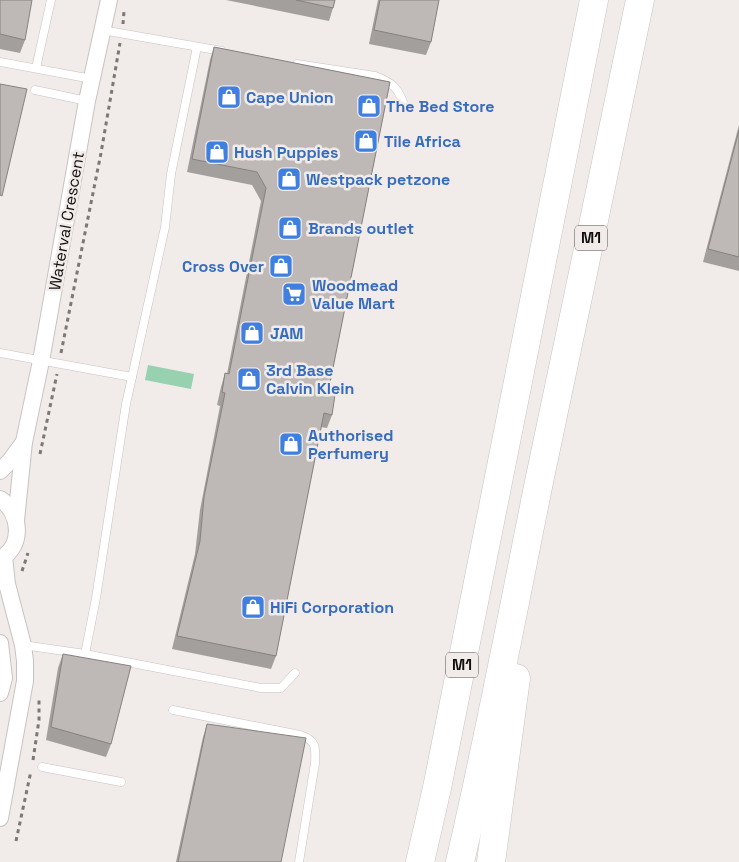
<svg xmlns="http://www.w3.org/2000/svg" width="739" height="862" font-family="'Space Grotesk',sans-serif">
<rect width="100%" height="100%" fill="#f1ebe9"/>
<polygon fill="#97d1b0" points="148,365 194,374 191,389 145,380"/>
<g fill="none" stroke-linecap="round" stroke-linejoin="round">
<g stroke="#c8c2c0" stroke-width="9">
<g id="service">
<polyline points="102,30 222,51"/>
<polyline points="0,62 92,79"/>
<path d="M297,64L375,76C394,83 399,89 405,108"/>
<polyline points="36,68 51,0"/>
<polyline points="35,90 87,101"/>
<polyline points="0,353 132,377 165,227 171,174 197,47"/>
<polyline points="23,645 85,654 96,598 126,404 132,377"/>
<polyline points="85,654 261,688 281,688 295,673"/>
<path d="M173,710L300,735C316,740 316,747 315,763L299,862"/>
<polyline points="42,767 121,782"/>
</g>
</g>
<g stroke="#c8c2c0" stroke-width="18">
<g id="minor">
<polyline points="0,471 10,461 24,442"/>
<path d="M0,499C21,513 24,546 0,559"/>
<polyline points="16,520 24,442 41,361 87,101 109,0"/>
<polyline points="0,643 4,678 0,693"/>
<polyline points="0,818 25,681 25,661 23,645 7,584 4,557"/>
</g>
</g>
<g stroke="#c8c2c0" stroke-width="29">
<g id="motorway">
<polyline points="420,862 437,788 594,0"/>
<path d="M460,862C490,734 514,605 540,477C573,318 608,159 640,0"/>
<polyline points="491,862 516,678"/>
</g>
</g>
<g stroke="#7c7876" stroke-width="3" stroke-dasharray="4 4" stroke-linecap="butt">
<polyline points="123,24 124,11"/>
<polyline points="61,353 101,153 120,43"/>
<polyline points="40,454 57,374"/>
<polyline points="22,571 28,553"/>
<polyline points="33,760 39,720 39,699"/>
<polyline points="16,841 31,771"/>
</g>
<use href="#service" stroke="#fff" stroke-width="8"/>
<use href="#minor" stroke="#fff" stroke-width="16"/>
<use href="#motorway" stroke="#fff" stroke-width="28"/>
</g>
<g fill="#a39f9d">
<polygon points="0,0 25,40 20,53 0,49"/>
<polygon points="226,0 335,0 333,8 329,21"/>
<polygon points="378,0 439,0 431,42 426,55 369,44"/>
<polygon points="214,47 390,82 328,393 332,415 327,428 321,427 276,656 271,669 172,649 195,554 200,510 220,406 217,405 221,387 225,373 227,374 261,201 252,185 187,172 210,60"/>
<polygon points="739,125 739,271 703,262"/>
<polygon points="63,654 111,744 106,757 46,740 58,668"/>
<polygon points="207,724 281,862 176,862 203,737"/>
</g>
<g fill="#beb9b6" stroke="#85827f">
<polygon points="0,0 32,0 25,40 0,34"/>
<polygon points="296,0 335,0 333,8"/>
<polygon points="380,0 439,0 431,42 374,30"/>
<polygon points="214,47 390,82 328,393 335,395 332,415 324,413 276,656 177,636 200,541 204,497 225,393 222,392 225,373 229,374 266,188 257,172 192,159"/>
<polygon points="0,84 27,89 2,196 0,195"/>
<polygon points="739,130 739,257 708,249"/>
<polygon points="63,654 131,666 111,744 51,727"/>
<polygon points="207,724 306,738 281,862 178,862"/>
</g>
<defs>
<g id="shop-square" transform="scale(1.25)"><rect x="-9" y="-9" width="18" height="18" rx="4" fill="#3f7fe0" stroke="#f1ebe9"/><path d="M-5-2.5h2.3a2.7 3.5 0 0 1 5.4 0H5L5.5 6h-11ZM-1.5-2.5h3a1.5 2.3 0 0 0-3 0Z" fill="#fff"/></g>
<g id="supermarket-square" transform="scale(1.25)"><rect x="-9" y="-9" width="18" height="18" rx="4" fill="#3f7fe0" stroke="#f1ebe9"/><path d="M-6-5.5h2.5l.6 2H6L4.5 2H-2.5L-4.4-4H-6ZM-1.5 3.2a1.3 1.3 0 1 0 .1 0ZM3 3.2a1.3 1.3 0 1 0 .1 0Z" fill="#fff"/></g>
</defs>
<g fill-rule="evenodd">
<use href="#shop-square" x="229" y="97"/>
<use href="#shop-square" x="369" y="106"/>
<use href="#shop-square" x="366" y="141"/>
<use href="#shop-square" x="217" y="152"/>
<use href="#shop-square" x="289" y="179"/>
<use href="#shop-square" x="290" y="228"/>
<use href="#shop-square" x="281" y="266"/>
<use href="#supermarket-square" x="294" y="294"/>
<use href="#shop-square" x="252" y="333"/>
<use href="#shop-square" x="249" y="379"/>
<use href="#shop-square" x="291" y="444"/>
<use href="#shop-square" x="253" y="607"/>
</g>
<g text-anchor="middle" stroke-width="5" stroke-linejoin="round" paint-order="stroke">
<g fill="#f1ebe9" stroke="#54504f" stroke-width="1">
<rect x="575" y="225.5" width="32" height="25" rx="4"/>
<rect x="446" y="652.5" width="32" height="25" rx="4"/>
</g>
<g font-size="15" font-weight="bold" fill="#100e0d">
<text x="591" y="243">M1</text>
<text x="462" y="670">M1</text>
</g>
<g font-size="16" font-weight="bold" fill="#366cbe" stroke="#f1ebe9" text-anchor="start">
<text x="246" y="103">Cape Union</text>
<text x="386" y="112">The Bed Store</text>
<text x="384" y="147">Tile Africa</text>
<text x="234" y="158">Hush Puppies</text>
<text x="306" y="185">Westpack petzone</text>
<text x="308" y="234">Brands outlet</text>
<text x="264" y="272" text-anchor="end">Cross Over</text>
<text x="312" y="291">Woodmead<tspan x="312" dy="18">Value Mart</tspan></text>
<text x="270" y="339">JAM</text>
<text x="266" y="376">3rd Base<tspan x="266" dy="18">Calvin Klein</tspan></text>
<text x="308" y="441">Authorised<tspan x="308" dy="18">Perfumery</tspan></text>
<text x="270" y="613">HiFi Corporation</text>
</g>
<g font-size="16" fill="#100e0d" stroke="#f1ebe9">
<text transform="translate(66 221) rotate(-80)" y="6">Waterval Crescent</text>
</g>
</g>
</svg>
